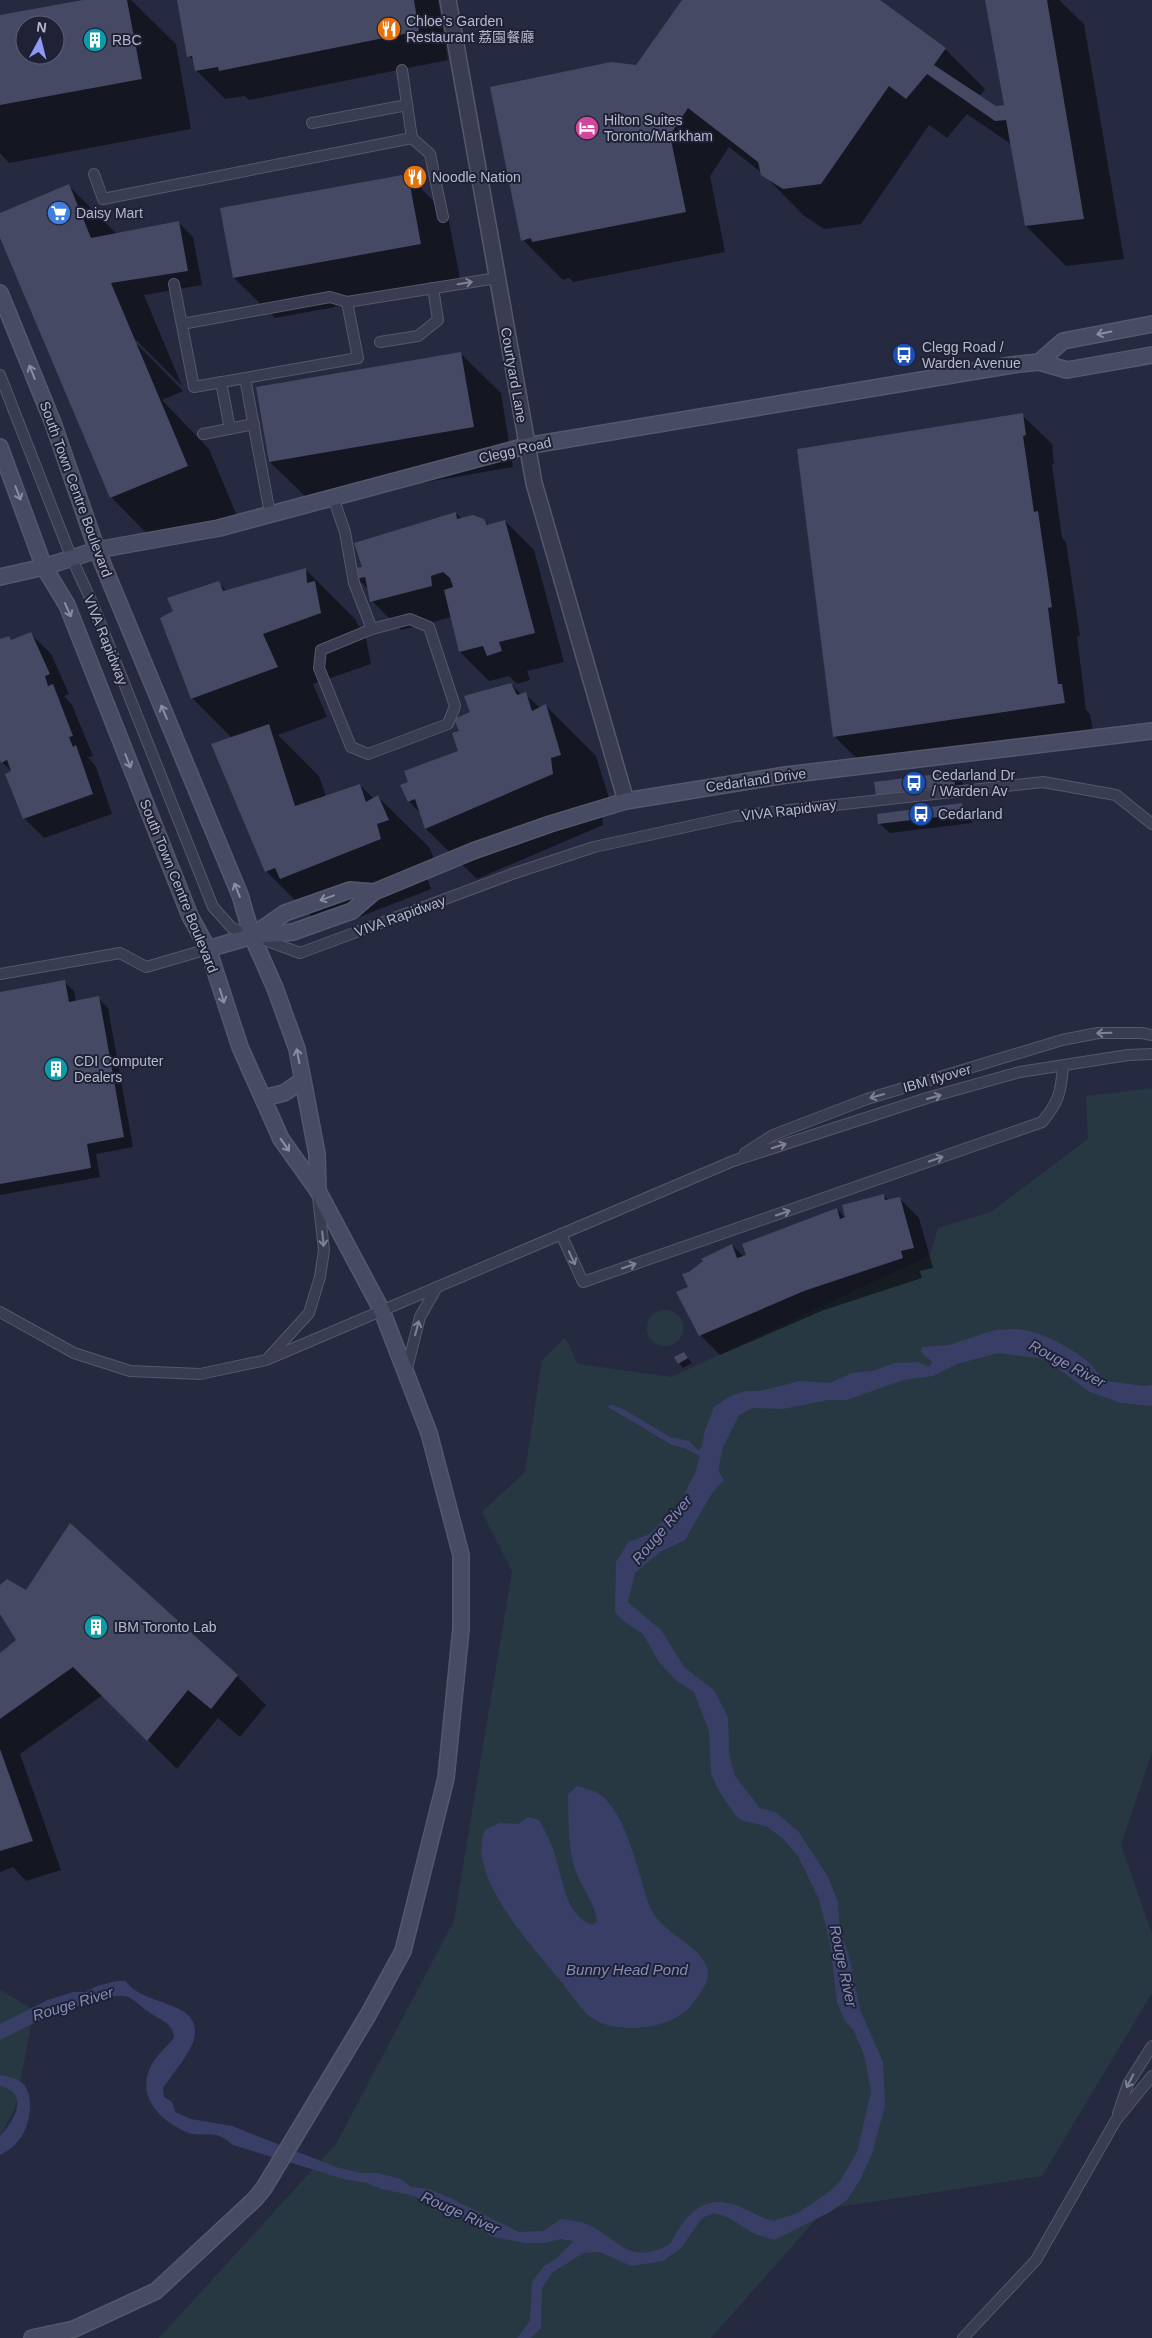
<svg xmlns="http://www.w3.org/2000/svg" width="1152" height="2338" font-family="Arial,'Noto Sans SC',sans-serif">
<rect width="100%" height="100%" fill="#262a41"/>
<g fill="#283842">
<polygon points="1152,1088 1152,1752 1121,1845 1152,1934 1152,1993 1042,2176 825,2209 711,2338 159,2338 336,2144 454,1921 512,1571 482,1512 525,1472 542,1360 565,1338 578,1364 672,1377 930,1255 938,1228 991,1212 1088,1139 1086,1096"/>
<circle cx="665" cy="1328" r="18"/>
<polygon points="0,1990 34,2010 15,2109 0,2136"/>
</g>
<g fill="#393e66">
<path d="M1017,1329C1042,1332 1067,1345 1087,1361C1095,1367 1098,1376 1106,1381L1144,1386L1152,1385V1406L1121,1403L1090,1392L1045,1359L998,1353L957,1364L933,1376L903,1380L847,1400H828L783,1409L753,1408L739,1415L723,1447L718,1470L724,1480L712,1493L685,1540L660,1552L635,1573L628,1602L661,1630L685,1668L714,1690L728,1717L729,1753L735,1776L760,1808L775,1812L798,1831L827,1875L838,1902L840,1932L849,1956L860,2010L883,2062L885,2106L872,2154L860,2180L847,2200L830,2212L774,2240L755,2234L727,2217L714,2213L702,2218L681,2248L663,2261L631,2266L600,2252L583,2253L552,2273L542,2288L541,2328L531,2338H517L530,2321L532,2282L544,2266L556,2259L574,2241L561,2239L544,2243H525L493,2237L451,2211L411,2195L381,2189L367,2183L344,2179L233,2145C228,2141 222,2136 216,2135C208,2133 197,2136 189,2133C163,2123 136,2098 150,2068C155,2057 166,2047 174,2038C173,2023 162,2021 152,2014C144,2010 138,2002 130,1998C114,1989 76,2010 56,2012L0,2040V2024L48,2000L73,1992H86L97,1986L117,1981H126C143,2008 207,1999 193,2042C187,2058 172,2074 163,2088L164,2097L172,2102L175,2112L191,2119L232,2126L336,2167L361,2173H378L401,2179L411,2187L428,2189L444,2195L519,2232L543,2231L561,2219C568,2220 577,2221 584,2223C618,2236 627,2268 670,2244C687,2212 706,2190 745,2209C755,2214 763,2218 774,2221L798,2213L829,2192L840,2181L857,2152L871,2092L865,2058L854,2031L845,2021L837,2002L830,1943L819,1899L798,1856L782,1838L766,1826L743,1821L735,1815L719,1791L711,1774L709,1731L694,1692L677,1681L658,1661L643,1634L622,1620L615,1612L616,1562L628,1542L650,1534L680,1503L695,1473L700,1456L684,1448L672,1445L606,1406L612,1405L625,1410L670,1437L689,1441L699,1451L702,1446L705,1430L714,1407L730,1396L746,1391H760L800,1381L830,1383L852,1373L872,1371L895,1363L917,1362L930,1367L932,1362L920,1351L923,1347L949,1345L995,1330Z"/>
<path d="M577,1786C583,1788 592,1790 598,1793C626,1811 638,1872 648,1902C658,1934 698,1941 707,1968C711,1981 700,1993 694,2002C675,2030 617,2036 590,2017C580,2009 568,1989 559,1979C532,1946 465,1874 485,1830L499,1823L518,1824L528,1817L539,1820C544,1830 551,1841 554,1852C563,1877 564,1916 593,1925L597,1921C595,1904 584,1890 577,1875C567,1849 569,1821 568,1794Z"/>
<path d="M0,2075C8,2076 16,2078 22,2083C35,2094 30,2121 23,2134C18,2144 9,2150 0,2155V2136C14,2122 31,2093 0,2086Z"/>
</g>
<g fill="#0007" fill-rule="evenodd">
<path d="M90,0H131L176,44L191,129L9,163L0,153V17ZM25,25H55V55H25Z"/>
<polygon points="178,0 438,0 448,60 249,100 245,96 225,99 196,70 195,62 189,56"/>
<polygon points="684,0 878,0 945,49 985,89 979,97 993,106 1006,106 986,0 1059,0 1084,24 1124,259 1066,266 1026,226 1011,144 967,114 947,138 929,125 861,224 824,229 803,215 762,173 729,147 710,176 725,252 573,282 569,278 563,280 523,240 636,66"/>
<polygon points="408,175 448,216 461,284 275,318 234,278"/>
<polygon points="69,186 117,234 178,222 193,237 202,285 144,295 182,386 133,337 133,340 183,391 162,400 209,449 237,516 161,548 111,497 0,234 0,214"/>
<polygon points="460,353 501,393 513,467 311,502 270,462"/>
<polygon points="1022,415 1052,444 1054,464 1052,464 1062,538 1066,542 1080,636 1077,636 1086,710 1090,714 1093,731 864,766 835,737"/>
<polygon points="456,513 462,519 483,520 490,526 505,521 534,550 564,662 527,671 530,680 517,684 509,676 489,681 460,652 452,617 401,630 372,601 369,590 357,578 364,568"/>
<polygon points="306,570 356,620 357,624 365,633 371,664 313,684 327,717 278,735 319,776 326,797 360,785 374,799 378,797 429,847 439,870 426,875 431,889 331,928 322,920 317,922 266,871 232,738 192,698 218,583 227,591"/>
<polygon points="31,634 51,654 69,694 64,696 72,705 93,756 88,757 96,767 112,814 44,838 24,818 12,772 2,762 0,756 0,640 8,637 12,641"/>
<polygon points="511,684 522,695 525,694 540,708 546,706 596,756 611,805 601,808 603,825 477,879 426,829 421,814 409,801 460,752 460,732 471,713"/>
<polygon points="953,773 963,783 964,795 887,805 877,795"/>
<polygon points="961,805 971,815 972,823 890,833 880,824"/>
<polygon points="64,982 74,991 76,1002 98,998 108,1008 133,1147 96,1154 100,1177 0,1195 0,993"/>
<polygon points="884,1196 889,1200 899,1198 919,1218 933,1268 920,1271 922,1278 824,1310 720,1355 700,1335 690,1288 690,1273 732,1245 744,1257 837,1209 847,1220"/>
<polygon points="684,1353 692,1363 683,1368 679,1363"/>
<polygon points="0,1587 27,1591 237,1676 266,1705 240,1737 218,1718 177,1769 103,1695 20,1754 61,1870 26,1881 13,1867 0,1872 0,1655 18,1640 0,1611"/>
</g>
<g fill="#454963" fill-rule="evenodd">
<path d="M83,0H127L142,79L0,105V15ZM25,25H55V55H25Z"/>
<polygon points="177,0 414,0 419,31 219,71 218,67 195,71 192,56 187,57"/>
<polygon points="682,0 880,0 946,48 934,65 996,106 1004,105 985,0 1047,0 1084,219 1025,226 1006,120 995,121 927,74 906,99 889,86 821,184 783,189 761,175 758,162 688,108 670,135 686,212 532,242 531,238 521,241 490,87 611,62 636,65"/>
<polygon points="408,174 421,244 233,278 220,208"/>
<polygon points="69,184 91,238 179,221 188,271 111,283 188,466 110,498 0,238 0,213"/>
<polygon points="461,352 474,427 269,462 256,387"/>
<polygon points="1023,413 1026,435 1023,436 1034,512 1038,511 1052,607 1048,608 1058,684 1062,684 1065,703 833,737 797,449"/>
<polygon points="456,512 457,519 473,515 484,519 487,525 505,520 535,633 499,642 502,651 487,656 483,646 459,652 444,590 453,587 450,578 443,572 431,576 432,586 370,602 365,577 356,579 354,568 362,567 354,543"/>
<polygon points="306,568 307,583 315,581 321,613 263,634 278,667 191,699 160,618 173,611 167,598 219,581 223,591"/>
<polygon points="31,632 50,674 45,676 48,686 53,684 73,736 69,737 73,747 76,745 93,794 23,819 5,774 11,771 7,760 1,763 0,760 0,639 9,636 11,640"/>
<polygon points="511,683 517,695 526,692 532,711 546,704 561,755 551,758 553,774 425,829 415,799 408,802 400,785 408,782 404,771 458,751 452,733 459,731 454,719 470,712 464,696"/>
<polygon points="269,724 295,806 360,784 366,802 378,795 389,820 377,824 381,839 280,879 275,868 265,872 211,744"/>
<polygon points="953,772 955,785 876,795 874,782"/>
<polygon points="962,803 963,814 878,824 877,814"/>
<polygon points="65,980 69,1002 99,996 124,1137 87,1144 91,1168 0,1184 0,992"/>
<polygon points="884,1194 885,1200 900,1197 914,1248 901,1251 903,1258 804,1291 699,1336 676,1292 688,1287 682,1274 689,1272 703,1261 701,1259 732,1244 737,1258 746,1255 742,1244 837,1208 840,1219 845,1217 842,1205"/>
<polygon points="684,1352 688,1358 678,1364 674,1357"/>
<polygon points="70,1523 238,1675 211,1709 188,1690 147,1741 73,1667 0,1719 0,1653 16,1640 0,1614 0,1585 7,1579 26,1590"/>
<polygon points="0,1749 33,1841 0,1851"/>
</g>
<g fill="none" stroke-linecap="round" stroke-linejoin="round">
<g stroke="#55586b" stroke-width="12">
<g id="lane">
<polyline points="402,70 412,138"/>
<polyline points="312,123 407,105"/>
<polyline points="94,174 103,199 412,138 430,154 443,217"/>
<polyline points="174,284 194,387 358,358 347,302"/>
<polyline points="182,324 330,297 347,302 497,278"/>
<polyline points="380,342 418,336 438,320 433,288"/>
<polyline points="0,375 72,559 91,600 213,907 232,928 300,953 512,874 594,847 736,816 1043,782 1116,795 1152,824"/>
<polyline points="245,378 270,514"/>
<polyline points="221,382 230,429"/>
<polyline points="203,434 254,424"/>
<polyline points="333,497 345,532 354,583 372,629"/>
<polygon points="410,619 429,627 455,706 448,724 368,754 351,747 319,668 321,650 372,629"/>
<polyline points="0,974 120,953 146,967 208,949"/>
<polyline points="745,1153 773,1135 867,1099 1062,1040 1098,1033 1142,1033 1152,1035"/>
<path d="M561,1234L583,1282L1042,1122C1059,1102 1061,1092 1063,1066"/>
<polyline points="0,1312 74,1353 130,1371 200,1374 266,1360 733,1161 927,1098 1020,1072 1128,1055 1152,1054"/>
<polyline points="269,1357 309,1313 320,1277 324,1250 318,1197"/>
<polyline points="406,1372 420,1317 437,1287"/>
<polyline points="1118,2114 1128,2084 1152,2046"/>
<polyline points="963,2338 1036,2260 1116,2120 1152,2076"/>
</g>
</g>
<g stroke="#55586b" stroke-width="18">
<polyline id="street" points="448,0 534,483 626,801"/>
</g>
<g stroke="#55586b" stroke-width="18">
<g id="secondary">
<polyline points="0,293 53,423 97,550 240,895 252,936 275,988 297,1049 317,1154 318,1191"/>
<polyline points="1039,362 1063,341 1152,324"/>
<polyline points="0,447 44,567 67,605 190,916 208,949 240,1047 281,1139 318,1191 382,1311 429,1433 461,1555 461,1629 446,1778 403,1951 368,2015 264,2188 255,2199 156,2291 74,2329 32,2338"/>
<polyline points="0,577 44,567 97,550 219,528 526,446 1012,365 1039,362 1067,370 1152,355"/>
<polyline points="253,935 285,913 350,890 374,892"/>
<polyline points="208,949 252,936 293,932 352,911 374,892 473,851 550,824 626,801 786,775 1152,731"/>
<polyline points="263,1098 284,1093 303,1080"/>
</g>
</g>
<use href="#lane" stroke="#3a3d51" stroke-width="10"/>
<use href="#street" stroke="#3a3d51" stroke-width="15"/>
<use href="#secondary" stroke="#484b64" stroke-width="15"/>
</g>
<defs><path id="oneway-shaft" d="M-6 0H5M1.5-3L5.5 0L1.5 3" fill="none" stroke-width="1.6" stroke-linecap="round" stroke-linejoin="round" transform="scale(1.25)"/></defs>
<g stroke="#7f8194">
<use href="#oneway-shaft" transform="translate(465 283) rotate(-10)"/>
<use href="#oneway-shaft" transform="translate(1104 1033) rotate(178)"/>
<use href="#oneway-shaft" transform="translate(877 1096) rotate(164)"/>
<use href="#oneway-shaft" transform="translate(934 1097) rotate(-16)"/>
<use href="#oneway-shaft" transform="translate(779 1146) rotate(-18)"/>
<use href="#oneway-shaft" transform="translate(936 1159) rotate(-19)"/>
<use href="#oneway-shaft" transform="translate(783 1213) rotate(-19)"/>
<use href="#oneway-shaft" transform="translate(323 1239) rotate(84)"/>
<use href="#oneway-shaft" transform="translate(572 1258) rotate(65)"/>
<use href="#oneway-shaft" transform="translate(629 1266) rotate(-19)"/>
<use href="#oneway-shaft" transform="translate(417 1328) rotate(-75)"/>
<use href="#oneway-shaft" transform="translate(1130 2081) rotate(117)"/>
</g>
<g stroke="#8b8da2">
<use href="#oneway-shaft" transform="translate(1104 333) rotate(169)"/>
<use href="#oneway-shaft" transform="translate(32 372) rotate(-112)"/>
<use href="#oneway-shaft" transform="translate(18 493) rotate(69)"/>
<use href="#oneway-shaft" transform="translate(68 610) rotate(66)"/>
<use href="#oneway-shaft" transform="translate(164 712) rotate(-113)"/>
<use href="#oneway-shaft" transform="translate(128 761) rotate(69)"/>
<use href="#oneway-shaft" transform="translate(237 890) rotate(-112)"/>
<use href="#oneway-shaft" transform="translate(327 898) rotate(160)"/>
<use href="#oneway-shaft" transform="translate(222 996) rotate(73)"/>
<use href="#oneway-shaft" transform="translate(298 1056) rotate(-101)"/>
<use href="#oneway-shaft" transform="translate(285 1145) rotate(55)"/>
</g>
<defs>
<g id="restaurant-disc" transform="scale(1.25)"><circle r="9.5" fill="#e8710a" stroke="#1f2236"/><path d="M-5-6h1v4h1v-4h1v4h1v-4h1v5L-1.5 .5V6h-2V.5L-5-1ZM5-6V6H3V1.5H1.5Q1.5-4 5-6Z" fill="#fff"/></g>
<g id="building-disc" transform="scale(1.25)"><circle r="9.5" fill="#0f9aa8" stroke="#1f2236"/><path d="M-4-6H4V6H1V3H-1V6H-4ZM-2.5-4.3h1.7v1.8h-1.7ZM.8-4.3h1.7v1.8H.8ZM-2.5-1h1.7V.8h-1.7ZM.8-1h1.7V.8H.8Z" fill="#fff"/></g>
<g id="hotel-disc" transform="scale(1.25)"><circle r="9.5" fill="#d1479c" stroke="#1f2236"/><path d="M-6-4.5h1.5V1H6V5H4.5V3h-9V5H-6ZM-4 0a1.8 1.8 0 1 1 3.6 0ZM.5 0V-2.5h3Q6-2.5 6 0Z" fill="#fff"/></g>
<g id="supermarket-disc" transform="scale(1.25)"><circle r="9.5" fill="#3f7fe0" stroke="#1f2236"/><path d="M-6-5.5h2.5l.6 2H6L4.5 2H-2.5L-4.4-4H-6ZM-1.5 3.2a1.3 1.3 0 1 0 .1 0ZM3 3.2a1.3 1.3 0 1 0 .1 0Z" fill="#fff"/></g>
<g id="bus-disc" transform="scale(1.25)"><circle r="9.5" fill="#1a4fb4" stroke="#1f2236"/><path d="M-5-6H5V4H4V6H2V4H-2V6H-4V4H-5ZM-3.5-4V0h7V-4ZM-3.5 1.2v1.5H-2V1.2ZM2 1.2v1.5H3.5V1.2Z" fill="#fff"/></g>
</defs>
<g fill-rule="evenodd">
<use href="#restaurant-disc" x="389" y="29"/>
<use href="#building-disc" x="95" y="40"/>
<use href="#hotel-disc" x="587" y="128"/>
<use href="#restaurant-disc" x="415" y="177"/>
<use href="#supermarket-disc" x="59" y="213"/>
<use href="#bus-disc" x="904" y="355"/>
<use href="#bus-disc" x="914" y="783"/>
<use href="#bus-disc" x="921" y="814"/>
<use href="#building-disc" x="56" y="1069"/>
<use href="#building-disc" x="96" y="1627"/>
</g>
<g text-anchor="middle" stroke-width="4" stroke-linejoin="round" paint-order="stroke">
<g font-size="14" fill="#b7b9cb" stroke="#1f2236" text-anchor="start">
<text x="406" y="26">Chloe’s Garden<tspan x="406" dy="16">Restaurant 荔園餐廳</tspan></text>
<text x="112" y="45">RBC</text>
<text x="604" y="125">Hilton Suites<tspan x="604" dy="16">Toronto/Markham</tspan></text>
<text x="432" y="182">Noodle Nation</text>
<text x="76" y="218">Daisy Mart</text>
<text x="922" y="352">Clegg Road /<tspan x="922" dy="16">Warden Avenue</tspan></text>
<text x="932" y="780">Cedarland Dr<tspan x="932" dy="16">/ Warden Av</tspan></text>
<text x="938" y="819">Cedarland</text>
<text x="74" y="1066">CDI Computer<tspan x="74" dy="16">Dealers</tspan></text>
<text x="114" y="1632">IBM Toronto Lab</text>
</g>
<g font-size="14" fill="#b7b9cb" stroke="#1f2236">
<text transform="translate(514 375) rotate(80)" y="5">Courtyard Lane</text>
<text transform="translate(515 450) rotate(-13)" y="5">Clegg Road</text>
<text transform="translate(76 489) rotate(70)" y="5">South Town Centre Boulevard</text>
<text transform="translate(106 640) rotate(68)" y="5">VIVA Rapidway</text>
<text transform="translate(756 780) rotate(-8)" y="5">Cedarland Drive</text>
<text transform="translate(789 810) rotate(-7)" y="5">VIVA Rapidway</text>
<text transform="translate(179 886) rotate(68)" y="5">South Town Centre Boulevard</text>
<text transform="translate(400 916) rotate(-20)" y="5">VIVA Rapidway</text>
<text transform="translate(937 1078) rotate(-16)" y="5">IBM flyover</text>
</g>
<g font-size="15" font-style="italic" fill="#868cb7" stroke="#1f2236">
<text transform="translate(1067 1364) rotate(28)" y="5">Rouge River</text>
<text transform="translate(662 1530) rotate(-50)" y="5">Rouge River</text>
<text transform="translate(843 1966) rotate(78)" y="5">Rouge River</text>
<text x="627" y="1975">Bunny Head Pond</text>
<text transform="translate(73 2004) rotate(-17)" y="5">Rouge River</text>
<text transform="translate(460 2213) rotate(24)" y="5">Rouge River</text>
</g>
</g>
<g transform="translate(40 40) rotate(7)"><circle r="24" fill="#1f2236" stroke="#5c5e72"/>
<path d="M0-4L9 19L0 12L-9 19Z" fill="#8f9af8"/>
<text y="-8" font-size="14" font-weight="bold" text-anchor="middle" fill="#b7b9cb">N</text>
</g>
</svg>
